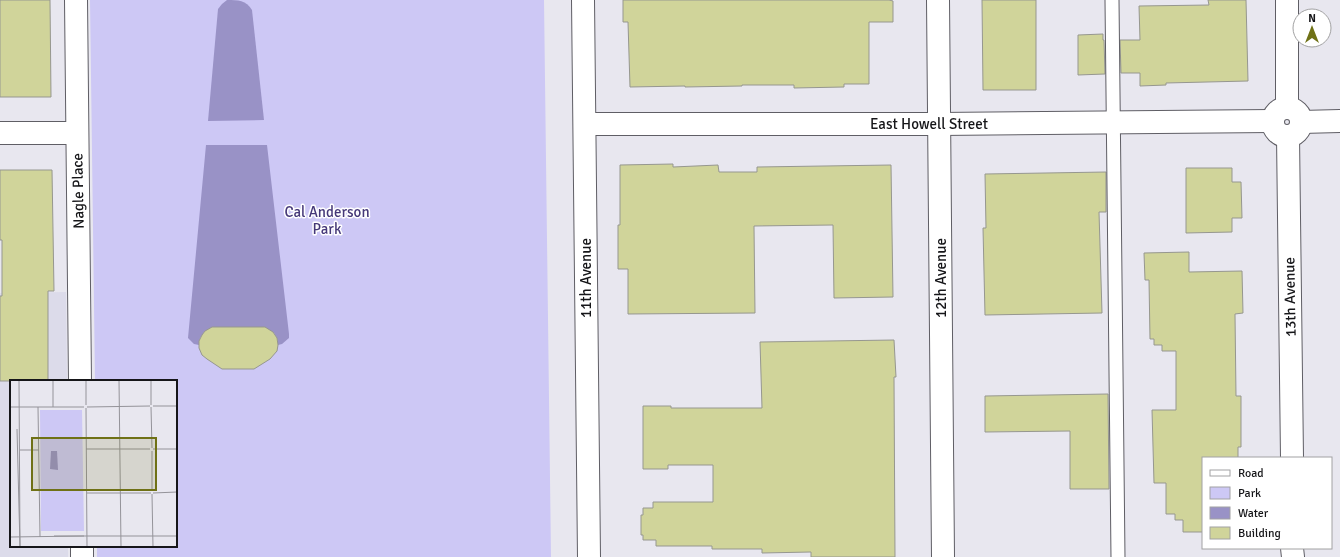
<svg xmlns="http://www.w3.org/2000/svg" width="1340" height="557" font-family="Signika,sans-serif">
<rect width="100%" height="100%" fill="#e8e7ef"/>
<polygon fill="#dcdbea" points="66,292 67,381 11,381 11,546 68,546 68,557 0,557 0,293"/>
<polygon fill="#cdc8f5" points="90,0 544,0 551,557 97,557 97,546 176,546 176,381 95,381"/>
<g fill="#9992c6">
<path d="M227,0C238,0 246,0 252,10L264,120L208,121L218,9L222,4Z"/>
<polygon points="206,145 267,145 289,334 289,338 282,344 278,345 277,338 274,333 266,328 205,331 200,338 199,345 194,344 188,338"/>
</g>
<g fill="#d0d49a" stroke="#96978f">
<polygon points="0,0 50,0 51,97 0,97"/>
<polygon points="623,0 889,0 893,1 893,22 869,22 869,84 844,84 844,87 794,88 794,85 742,85 742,86 685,87 685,86 630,87 628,22 623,22"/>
<polygon points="982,0 1036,0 1036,90 983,90"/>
<polygon points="1208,0 1246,0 1248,81 1166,83 1166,85 1140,86 1140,73 1121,73 1120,40 1140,40 1139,6 1209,5"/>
<polygon points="1103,34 1103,40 1104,40 1105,74 1078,75 1078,35"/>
<polygon points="673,164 673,167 718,165 719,172 757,172 757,167 891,165 893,297 834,298 833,225 754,226 755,313 628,314 628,269 618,269 618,225 620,225 620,165"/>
<polygon points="1186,168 1232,168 1232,182 1241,182 1242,218 1232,218 1232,232 1186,233"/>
<polygon points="0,170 52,170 54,291 48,291 48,381 0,381 0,296 2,296 2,240 0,240"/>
<polygon points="1106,172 1106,212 1099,212 1102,313 985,315 983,228 986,228 985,174"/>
<polygon points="1189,252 1189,272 1242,271 1243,313 1235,314 1236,396 1241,396 1241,447 1238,447 1238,458 1203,458 1203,532 1183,532 1183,520 1175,520 1175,514 1166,514 1166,483 1154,483 1152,410 1176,410 1176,351 1162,351 1162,345 1154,345 1154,339 1150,339 1149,280 1145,280 1144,253"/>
<polygon points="212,327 265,327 273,332 277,338 278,345 277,351 270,359 254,369 222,369 207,359 202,355 199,348 199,341 202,335 205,331"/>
<polygon points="894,340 896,377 894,377 895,557 811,557 811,552 762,553 762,549 712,549 712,546 656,546 656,540 643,540 643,535 641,535 641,515 643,515 643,508 653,508 653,502 713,502 713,465 668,465 668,469 643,469 643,406 671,406 671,408 762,408 760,342"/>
<polygon points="1108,394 1109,489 1070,489 1070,431 985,432 985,396"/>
</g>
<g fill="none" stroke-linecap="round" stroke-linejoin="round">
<g stroke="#5f5e65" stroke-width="15">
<polyline id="lane" points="1112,0 1118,557"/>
</g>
<g stroke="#5f5e65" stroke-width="24">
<g id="street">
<polyline points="76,0 80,381"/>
<polyline points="583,0 589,557"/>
<polyline points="1287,0 1287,107"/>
<circle cx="1287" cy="122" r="14"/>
<polyline points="1301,122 1340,121"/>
<polyline points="585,124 939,124 1273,121"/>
<polyline points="0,133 77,133"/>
<polyline points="1288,136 1292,458"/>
<polyline points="82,546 82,557"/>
<polyline points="1292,548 1293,557"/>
</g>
</g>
<g stroke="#5f5e65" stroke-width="24">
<polyline id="secondary" points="938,0 943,557"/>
</g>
<use href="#lane" stroke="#fff" stroke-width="13"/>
<use href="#street" stroke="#fff" stroke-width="22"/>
<use href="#secondary" stroke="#fff" stroke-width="22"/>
</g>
<g text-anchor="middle" stroke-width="3" stroke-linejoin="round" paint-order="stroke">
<g font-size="15" fill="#161619" stroke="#fff">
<text x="929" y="129">East Howell Street</text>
<text transform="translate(78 191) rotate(-91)" y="5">Nagle Place</text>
<text transform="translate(586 278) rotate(-90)" y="5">11th Avenue</text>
<text transform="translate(941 278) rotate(-90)" y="5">12th Avenue</text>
<text transform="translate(1290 297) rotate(-91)" y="5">13th Avenue</text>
</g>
<g font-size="15" fill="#453878" stroke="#fff">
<text x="327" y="217">Cal Anderson<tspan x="327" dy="17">Park</tspan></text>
</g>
</g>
<g transform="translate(10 380)">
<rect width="167" height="167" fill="#e8e7ef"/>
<path d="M30,30H72L74,151H31Z" fill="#cdc8f5"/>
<path d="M41,71H47L48,90L40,89Z" fill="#9992c6"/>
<path fill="none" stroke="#949399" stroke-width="1" d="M9,0L10,167M43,0V27M76,0V25M109,0L111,167M141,0V25M143,26H167M0,27H74M28,27L30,157M77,27L140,26M141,27L142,68M76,28L77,167M7,49L10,167M76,69H140M143,69H167M10,70H29M142,71V111M77,113H141M143,113L167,112M142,114L143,167M44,156H167M0,157L74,156"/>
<path fill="#6f7116" fill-opacity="0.15" stroke="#6f7116" stroke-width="2" d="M22,58H146V110H22Z"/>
<rect width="167" height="167" fill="none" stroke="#161619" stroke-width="2"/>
</g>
<rect x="1202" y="457" width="130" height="92" fill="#ffffff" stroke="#a2a2a3"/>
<rect x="1210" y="470" width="20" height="6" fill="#ffffff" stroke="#a2a2a3"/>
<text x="1238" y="477" font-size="12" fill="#161619">Road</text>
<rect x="1210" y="487" width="20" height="12" fill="#cdc8f5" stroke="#a2a2a3"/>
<text x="1238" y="497" font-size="12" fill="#161619">Park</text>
<rect x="1210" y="507" width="20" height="12" fill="#9992c6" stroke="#a2a2a3"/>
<text x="1238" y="517" font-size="12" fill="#161619">Water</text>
<rect x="1210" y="527" width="20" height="12" fill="#d0d49a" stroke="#a2a2a3"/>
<text x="1238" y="537" font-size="12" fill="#161619">Building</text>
<g transform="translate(1312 28)"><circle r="19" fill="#ffffff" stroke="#a2a2a3"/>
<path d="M0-3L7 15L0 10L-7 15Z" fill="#6f7116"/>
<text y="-6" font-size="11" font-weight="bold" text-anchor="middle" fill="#161619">N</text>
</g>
</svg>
